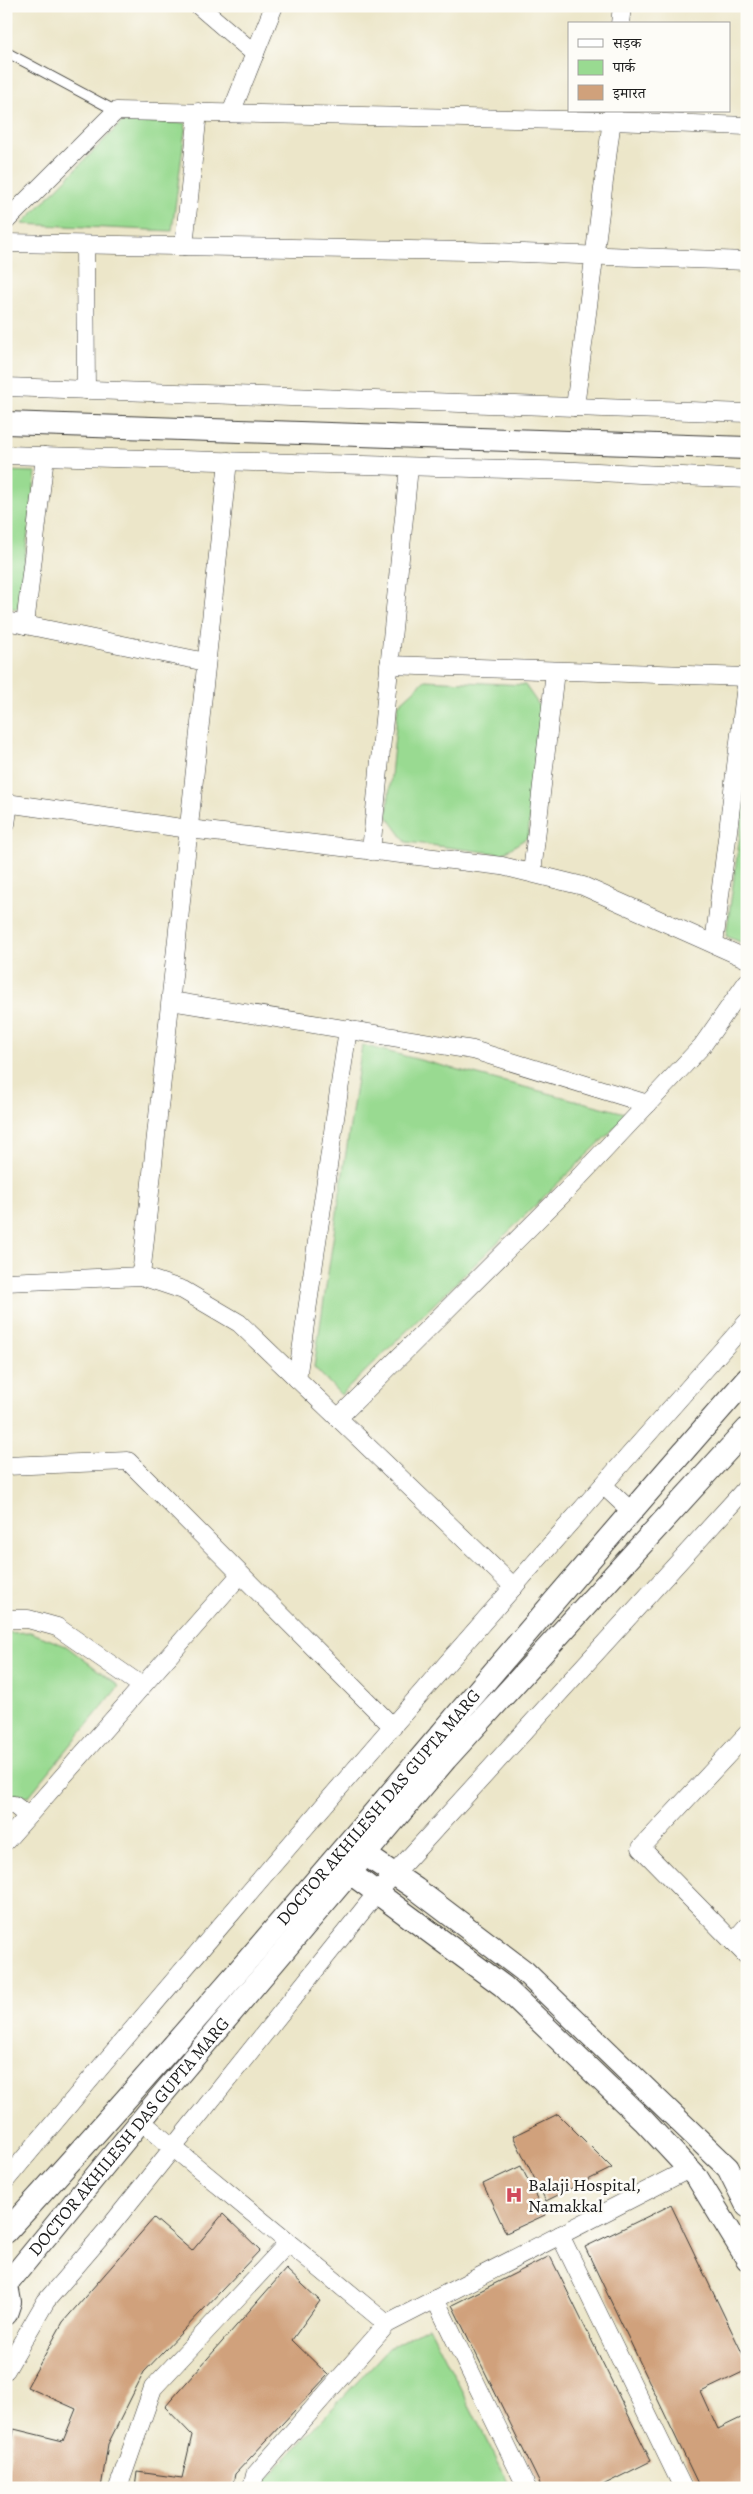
<svg xmlns="http://www.w3.org/2000/svg" width="753" height="2494" font-family="Alegreya,'Noto Serif Devanagari',serif">
<rect width="100%" height="100%" fill="#fdfcf7"/>
<filter id="ink" filterUnits="userSpaceOnUse"><feTurbulence type="fractalNoise" baseFrequency=".02" numOctaves="2"/><feDisplacementMap in="SourceGraphic" scale="10" xChannelSelector="R" yChannelSelector="G"/><feConvolveMatrix kernelMatrix="1 2 1 2 8 2 1 2 1" color-interpolation-filters="sRGB"/></filter>
<filter id="wash" filterUnits="userSpaceOnUse"><feTurbulence type="fractalNoise" baseFrequency=".0096" numOctaves="4" result="noise"/><feDisplacementMap in="SourceGraphic" scale="20" xChannelSelector="R" yChannelSelector="G"/><feGaussianBlur stdDeviation="1.12" result="paint"/><feColorMatrix in="noise" values="0 0 0 0 0 0 0 0 0 0 0 0 0 0 0 0 0 1.4 0 .05"/><feComposite in="paint" operator="in"/></filter>
<g filter="url(#wash)">
<rect width="100%" height="100%" fill="#ece6c9"/>
<g fill="#99da91" stroke="#5a7b56">
<polygon points="122,122 186,123 172,231 22,224"/>
<polygon points="6,471 36,472 18,609 6,607"/>
<polygon points="425,680 525,685 541,708 528,837 502,854 406,842 387,816 398,705"/>
<polygon points="747,783 747,945 726,936"/>
<polygon points="362,1045 629,1114 341,1395 314,1367"/>
<polygon points="30,1632 66,1646 119,1686 29,1796 6,1793 6,1633"/>
<polygon points="429,2326 511,2488 265,2488 267,2478 389,2348"/>
</g>
<g id="blocks">
<g fill="#d0a17b">
<polygon points="558,2114 612,2168 546,2201 513,2136"/>
<polygon points="521,2166 545,2215 506,2233 483,2184"/>
<polygon points="671,2205 747,2363 747,2370 701,2392 718,2429 747,2415 747,2488 700,2488 585,2247"/>
<polygon points="223,2214 260,2250 144,2372 108,2444 101,2488 6,2488 14,2429 63,2441 76,2409 27,2387 63,2322 154,2218 192,2251"/>
<polygon points="550,2256 651,2461 603,2485 604,2488 542,2488 452,2305"/>
<polygon points="286,2269 320,2301 292,2340 328,2375 235,2474 232,2488 135,2488 137,2472 182,2478 192,2435 165,2407"/>
</g>
</g>
</g>
<g filter="url(#ink)">
<use href="#blocks" fill-opacity="0" stroke="#3b3a36" stroke-width="1"/>
<g fill="none" stroke-linecap="round" stroke-linejoin="round">
<g stroke="#3b3a36" stroke-width="11">
<polyline id="service" points="6,52 116,111"/>
</g>
<g stroke="#3b3a36" stroke-width="19">
<g id="minor">
<polyline points="199,6 255,54"/>
<polyline points="620,24 622,6"/>
<polyline points="231,113 274,6"/>
<polyline points="6,221 116,111 612,121 747,126"/>
<polyline points="6,243 468,251 747,261"/>
<polyline points="85,245 86,390"/>
<polyline points="184,246 198,112"/>
<polyline points="6,387 747,413"/>
<polyline points="575,407 613,111"/>
<polyline points="6,455 576,471 747,479"/>
<polyline points="6,621 206,662"/>
<polyline points="25,625 45,456"/>
<polyline points="389,665 747,677"/>
<polyline points="6,803 189,829 502,866 583,886 747,959"/>
<polyline points="6,824 9,803"/>
<polyline points="371,851 409,467"/>
<polyline points="532,873 555,671"/>
<polyline points="714,944 747,677"/>
<polyline points="171,1001 473,1050 648,1104"/>
<polyline points="141,1276 228,461"/>
<polyline points="6,1282 141,1276 183,1290 239,1323 514,1587"/>
<polyline points="297,1379 348,1029"/>
<polyline points="338,1418 567,1190 702,1046 747,982"/>
<polyline points="6,1466 128,1461 393,1727"/>
<polyline points="603,1485 631,1511"/>
<polyline points="6,1619 28,1619 57,1627 142,1686"/>
<polyline points="747,1734 641,1848 747,1956"/>
<polyline points="6,1805 14,1805 28,1816"/>
<polyline points="6,1841 240,1575"/>
<polyline points="733,1942 747,1926"/>
<polyline points="141,2121 387,2324"/>
<path d="M6,2180C248,1890 496,1605 747,1322"/>
<polyline points="560,2235 683,2488"/>
<polyline points="435,2299 527,2488"/>
<polyline points="6,2370 46,2301 112,2224 376,1894 747,1487"/>
<polyline points="118,2488 153,2388 288,2243"/>
<polyline points="252,2488 255,2475 387,2324 689,2169"/>
</g>
</g>
<g stroke="#3b3a36" stroke-width="24">
<g id="tertiary">
<polyline points="6,423 747,448"/>
<polyline points="354,1847 416,1889 524,1971 728,2168 747,2206"/>
<polyline points="338,1864 503,1986 644,2121 698,2179 747,2259"/>
<path id="s1" d="M6,2232C261,1955 497,1661 747,1379"/>
<polyline points="6,2280 10,2302 6,2314"/>
<path id="s2" d="M8,2283L162,2095L446,1759L747,1429"/>
</g>
</g>
<use href="#service" stroke="#fff" stroke-width="9"/>
<use href="#minor" stroke="#fff" stroke-width="18"/>
<use href="#tertiary" stroke="#fff" stroke-width="22"/>
</g>
</g>
<defs>
<g id="hospital-bare" transform="scale(1.35)"><path d="M-5-5h3v3.5h4V-5h3V5h-3V1.5h-4V5h-3Z" fill="#d1495b" stroke="#fdfcf7" stroke-width="2.5" paint-order="stroke"/></g>
</defs>
<g fill-rule="evenodd">
<use href="#hospital-bare" x="514" y="2195"/>
</g>
<g text-anchor="middle" stroke-width="5" stroke-linejoin="round" paint-order="stroke">
<g font-size="18" fill="#1c1c1c" stroke="#fdfcf7">
<text dy="6" stroke="none"><textPath href="#s1" startOffset="565">DOCTOR AKHILESH DAS GUPTA MARG</textPath></text>
<text dy="6" stroke="none"><textPath href="#s2" startOffset="190">DOCTOR AKHILESH DAS GUPTA MARG</textPath></text>
</g>
<g font-size="18" fill="#1c1c1c" stroke="#fdfcf7" text-anchor="start">
<text x="528" y="2191">Balaji Hospital,<tspan x="528" dy="21">Namakkal</tspan></text>
</g>
</g>
<rect width="753" height="2494" fill="none" stroke="#fdfcf7" stroke-width="25"/>
<rect x="568" y="22" width="162" height="90" fill="#fdfcf7" stroke="#a3a29f"/>
<rect x="578" y="39" width="25" height="8" fill="#ffffff" stroke="#a3a29f"/>
<text x="613" y="48" font-size="15" fill="#1c1c1c">सड़क</text>
<rect x="578" y="60" width="25" height="15" fill="#99da91" stroke="#a3a29f"/>
<text x="613" y="72" font-size="15" fill="#1c1c1c">पार्क</text>
<rect x="578" y="85" width="25" height="15" fill="#d0a17b" stroke="#a3a29f"/>
<text x="613" y="98" font-size="15" fill="#1c1c1c">इमारत</text>
</svg>
